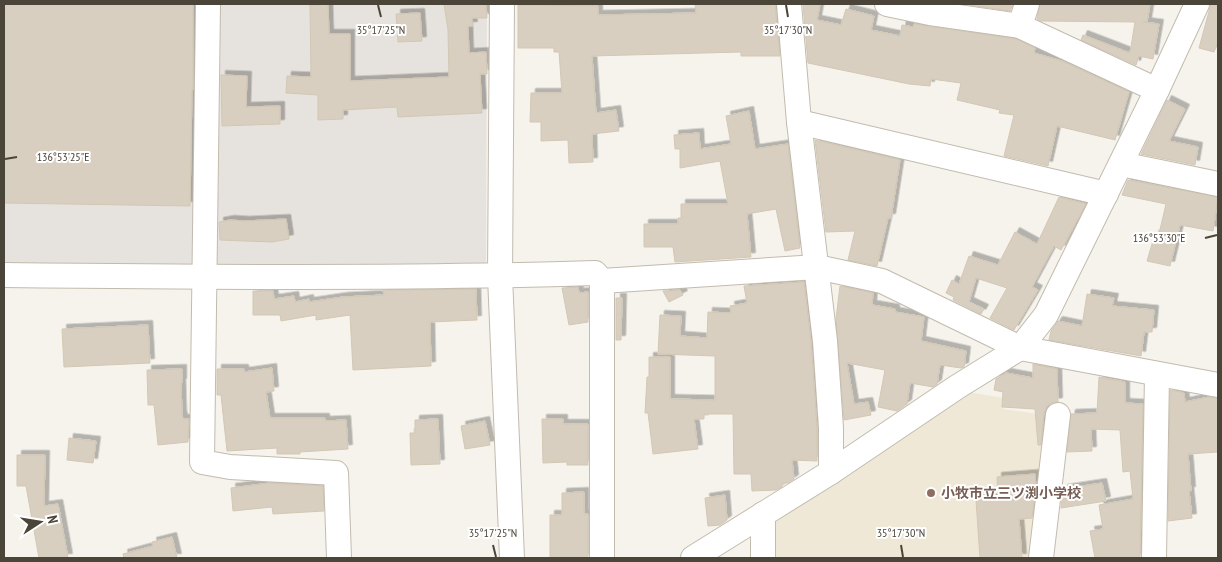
<svg xmlns="http://www.w3.org/2000/svg" width="1222" height="562" font-family="'PT Sans Narrow','Noto Sans JP',sans-serif">
<defs>
<filter id="shadow"><feDropShadow dx="4.5" dy="-4.5" stdDeviation="0" flood-color="#0004"/></filter>
</defs>
<rect width="100%" height="100%" fill="#f6f3ec"/>
<polygon fill="#e6e2dd" points="4,4 487,4 486,269 4,265"/>
<polygon fill="#efe8d6" points="968,392 1004,398 1003,409 1052,416 1036,558 770,558 774,523"/>
<g fill="#d8cfc1" stroke="#d3c7b4" filter="url(#shadow)">
<polygon points="4,4 193,4 193,90 192,90 190,206 4,203"/>
<polygon points="328,4 329,34 350,34 350,81 449,77 448,30 444,4 486,4 487,18 472,18 473,26 468,26 469,53 486,52 487,74 480,74 482,113 398,117 397,107 343,110 343,119 318,120 318,95 286,93 287,76 311,77 310,5"/>
<polygon points="695,4 775,4 780,56 741,56 741,52 592,56 596,113 616,110 619,131 592,134 593,162 569,163 568,140 541,141 541,122 530,122 531,93 562,93 559,52 554,52 554,48 518,48 518,5 598,6 598,15 696,13"/>
<polygon points="803,4 820,4 817,20 841,25 846,9 874,16 871,30 900,36 902,25 913,27 914,24 1016,39 1035,48 1034,53 1062,61 1129,92 1115,140 1057,126 1048,166 1004,156 1014,115 999,113 1000,110 957,100 961,83 931,79 930,86 909,84 808,63"/>
<polygon points="962,4 1013,4 1010,11"/>
<polygon points="1040,4 1150,4 1147,22 1143,22 1159,24 1153,59 1139,56 1136,65 1081,40 1083,35 1130,53 1135,22 1041,21 1037,19"/>
<polygon points="1211,4 1218,4 1218,42 1214,52 1199,48"/>
<polygon points="420,13 422,41 398,42 396,14"/>
<polygon points="221,75 247,76 246,107 280,106 280,124 222,126"/>
<polygon points="1167,100 1185,109 1169,141 1198,147 1195,165 1141,154"/>
<polygon points="749,111 755,149 788,144 800,248 785,251 776,209 747,214 751,257 675,262 673,247 644,247 644,224 678,224 678,218 681,218 681,204 728,204 720,161 680,168 680,149 675,149 674,135 699,133 700,149 731,144 726,116"/>
<polygon points="815,140 900,160 891,218 888,218 877,266 848,260 855,231 826,232"/>
<polygon points="1128,180 1218,197 1213,231 1180,225 1170,266 1147,261 1155,234 1159,234 1166,204 1122,195"/>
<polygon points="1059,197 1086,204 1061,250 1054,246 1032,287 1038,290 1014,330 990,318 1007,288 976,278 969,302 984,309 981,314 953,300 954,297 946,293 952,280 959,284 969,256 998,265 1015,232 1037,244"/>
<polygon points="286,219 289,239 272,242 220,240 219,222 230,220 245,221"/>
<polygon points="804,282 811,342 817,428 817,461 792,460 794,479 788,483 782,483 782,487 776,490 752,491 751,474 734,474 733,414 704,414 704,419 694,419 698,449 653,454 648,413 645,413 647,377 649,377 649,357 670,357 670,399 715,400 715,356 658,354 660,315 681,316 680,336 707,338 708,312 731,313 730,306 747,303 744,286"/>
<polygon points="840,286 873,293 872,305 895,309 895,312 924,317 921,341 966,351 964,367 961,368 940,365 937,384 933,387 910,383 907,404 897,411 878,407 885,370 847,363 854,404 868,402 871,415 844,420 836,319"/>
<polygon points="578,287 579,293 588,292 588,322 569,325 562,288"/>
<polygon points="476,289 477,320 430,322 431,366 353,370 350,315 316,320 316,315 281,321 280,315 253,315 253,291 273,291 274,299 294,296 295,302 309,299 309,302 343,297 384,295 383,290"/>
<polygon points="680,290 683,295 669,302 663,291"/>
<polygon points="1087,294 1114,298 1112,306 1154,310 1152,332 1144,332 1141,356 1049,340 1051,331 1058,321 1082,326"/>
<polygon points="616,298 622,298 621,340 616,340"/>
<polygon points="148,325 150,363 64,367 62,329"/>
<polygon points="1033,364 1057,369 1058,402 1052,403 1047,406 1044,413 1041,445 1038,445 1035,409 1002,407 1003,392 994,390 996,379 1006,373 1033,378"/>
<polygon points="272,368 274,391 266,392 270,418 325,418 325,421 346,420 348,449 300,452 300,454 277,454 277,448 227,451 221,395 217,395 217,369 244,369 244,372"/>
<polygon points="182,369 182,383 181,383 182,415 183,419 189,419 188,442 158,445 154,405 148,405 147,370"/>
<polygon points="1099,377 1125,382 1125,403 1143,404 1140,558 1095,558 1090,531 1103,529 1099,505 1133,499 1130,471 1123,472 1120,430 1091,429 1092,451 1067,452 1071,414 1097,413"/>
<polygon points="1170,390 1184,393 1185,402 1209,397 1218,398 1218,452 1188,454 1191,491 1189,491 1192,518 1168,521"/>
<polygon points="438,419 440,464 411,465 410,433 415,433 415,420"/>
<polygon points="542,419 563,419 563,424 588,424 588,465 567,465 567,462 543,463"/>
<polygon points="485,421 490,445 465,449 461,426"/>
<polygon points="69,438 96,441 93,463 67,460"/>
<polygon points="17,455 45,455 44,506 58,504 68,558 39,558 26,486 17,486"/>
<polygon points="1035,474 1036,487 1032,518 1019,519 1022,558 980,558 976,500 998,498 997,477"/>
<polygon points="270,483 323,486 324,511 273,514 272,507 233,511 231,488"/>
<polygon points="1102,483 1106,501 1061,508 1063,489"/>
<polygon points="584,492 584,514 588,514 588,558 550,558 550,515 562,515 562,493"/>
<polygon points="725,495 727,520 720,525 708,526 705,498"/>
<polygon points="172,537 177,558 124,558 123,554 153,546 152,542"/>
</g>
<g fill="none" stroke-linecap="round" stroke-linejoin="round">
<g stroke="#c2bbae" stroke-width="26">
<g id="minor">
<polyline points="208,4 202,462 230,467 336,473 339,558"/>
<polyline points="502,4 500,276 512,558"/>
<polyline points="789,4 799,122 825,341 831,428 831,472"/>
<polyline points="887,4 930,13 1020,26 1157,90"/>
<polyline points="1020,26 1027,4"/>
<polyline points="799,122 1106,194"/>
<polyline points="1121,164 1218,184"/>
<path d="M4,275C201,277 398,279 595,273L602,281L817,267L882,281L1020,348L1218,385"/>
<polyline points="602,558 602,281"/>
<polyline points="693,558 831,472 957,387 1020,348 1046,315 1157,90 1197,4"/>
<polyline points="763,558 763,514"/>
<polyline points="1041,558 1058,415"/>
<polyline points="1154,558 1157,374"/>
</g>
</g>
<use href="#minor" stroke="#fff" stroke-width="24"/>
</g>
<path fill="none" stroke="#4b4439" stroke-width="2" d="M378,5L381,17M786,5L788,17M5,159L17,157M1205,238L1217,235M493,545L496,557M901,545L903,557"/>
<circle fill="#8d6e63" stroke="#fff" stroke-width="2" cx="931" cy="493" r="5"/>
<g text-anchor="middle" stroke-width="4" stroke-linejoin="round" paint-order="stroke">
<g font-size="14" font-weight="bold" fill="#785e54" stroke="#fff" text-anchor="start">
<text x="941" y="498">小牧市立三ツ渕小学校</text>
</g>
</g>
<g font-size="12" text-anchor="middle" fill="#4b4439" stroke="#fff" stroke-width="4" stroke-linejoin="round" paint-order="stroke">
<text x="381" y="34">35°17'25"N</text>
<text x="788" y="34">35°17'30"N</text>
<text x="63" y="161">136°53'25"E</text>
<text x="1159" y="242">136°53'30"E</text>
<text x="493" y="537">35°17'25"N</text>
<text x="901" y="537">35°17'30"N</text>
</g>
<rect width="1222" height="562" fill="none" stroke="#4b4439" stroke-width="10"/>
<g transform="translate(40 522) rotate(78)" stroke="#ffffff" stroke-width="4" paint-order="stroke">
<path d="M0-4L9 19L0 12L-9 19Z" fill="#4b4439"/>
<text y="-8" font-size="14" font-weight="bold" text-anchor="middle" fill="#4b4439">N</text>
</g>
</svg>
